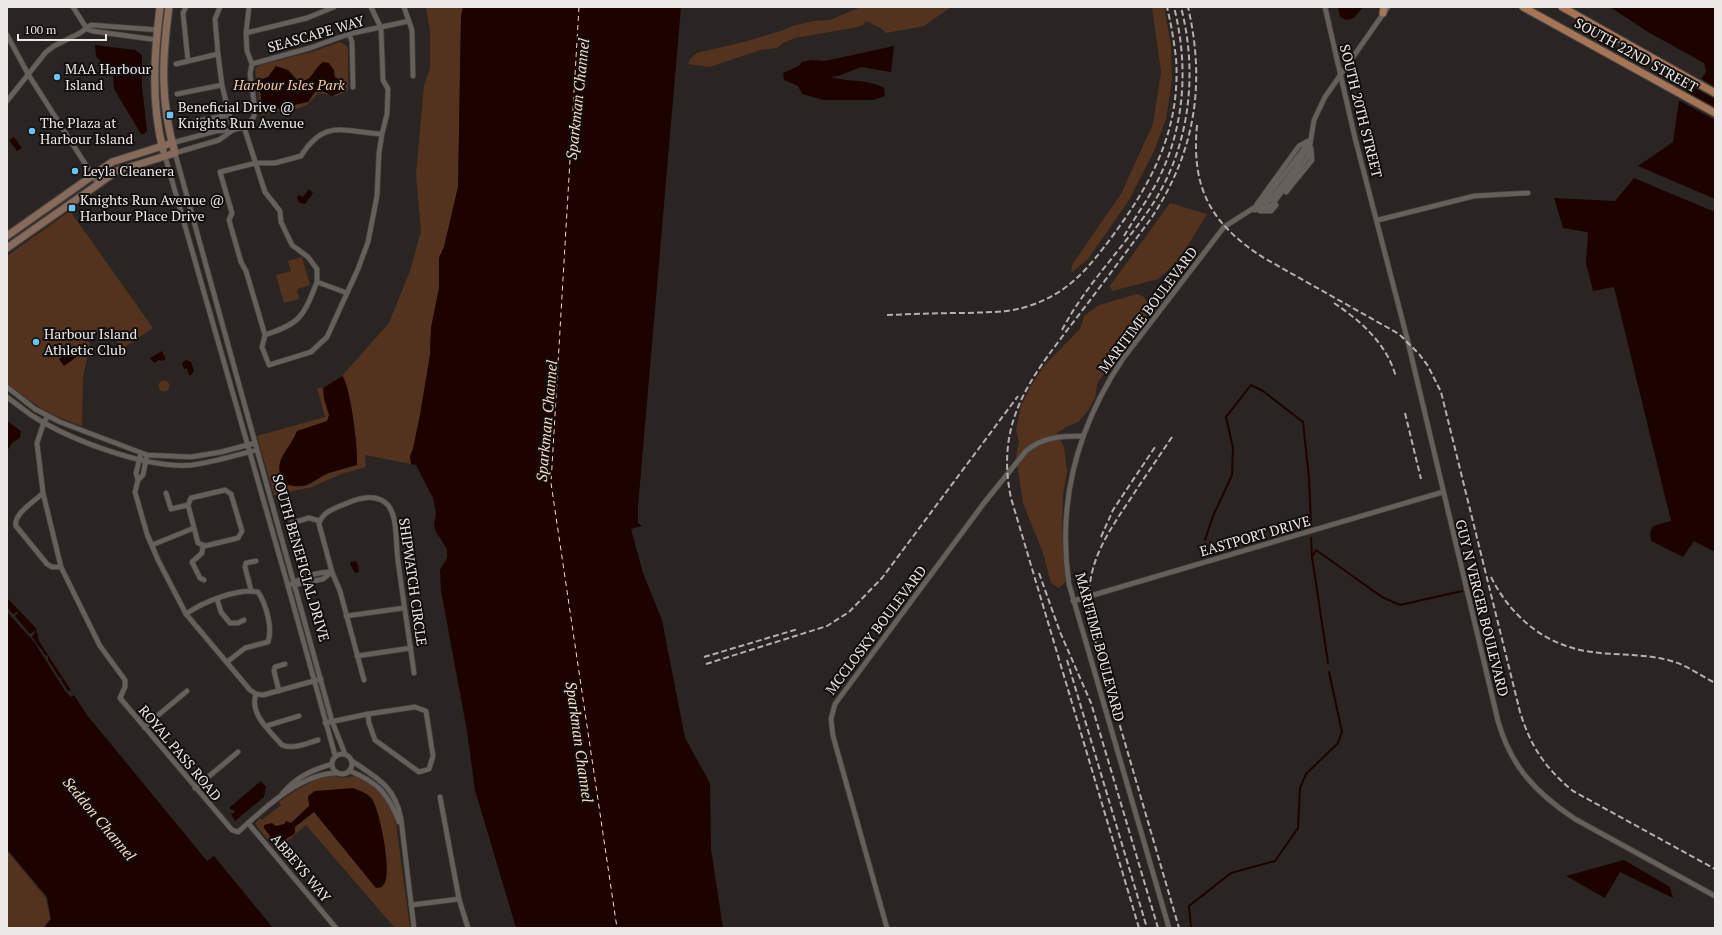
<svg xmlns="http://www.w3.org/2000/svg" width="1722" height="935" font-family="'PT Serif',serif">
<rect width="100%" height="100%" fill="#2a2522"/>
<g fill="#54331e">
<polygon points="426,7 463,7 461,16 458,187 444,247 439,258 439,288 431,328 430,355 420,415 413,449 410,456 411,464 365,455 366,467 341,474 312,487 274,495 257,436 325,417 317,388 323,388 342,376 389,323 410,271 421,231 416,174 424,86 430,68 430,31"/>
<polygon points="861,7 951,7 924,26 886,33 881,28 866,21 863,25 853,28 795,38 783,43 777,48 760,50 710,67 688,64 690,59 697,53 747,41 781,31 792,26 814,21 830,20"/>
<polygon points="1152,7 1164,7 1171,45 1172,80 1166,119 1154,151 1129,200 1088,259 1071,273 1072,265 1121,194 1153,124 1161,72"/>
<polygon points="339,42 346,45 348,48 348,91 336,96 318,93 307,105 296,109 261,115 255,68 260,65 318,50"/>
<polygon points="1170,203 1207,214 1179,260 1158,279 1112,291 1110,286"/>
<path d="M70,211L153,328L122,349L106,326L87,339L90,344L83,377L82,426C49,415 34,405 7,383V256Z"/>
<polygon points="302,257 310,285 297,289 299,299 284,303 276,275 291,271 288,261"/>
<polygon points="1137,294 1144,297 1151,307 1147,316 1129,336 1128,345 1122,360 1109,369 1098,381 1095,398 1087,412 1078,422 1066,427 1057,433 1064,447 1067,471 1063,495 1062,532 1066,581 1059,588 1051,583 1043,553 1023,503 1016,456 1019,442 1016,430 1021,406 1031,386 1044,366 1080,329 1084,316 1099,305"/>
<circle cx="164" cy="386" r="5.5"/>
<path d="M330,774L340,778L356,776L367,781L384,796L390,807L396,824L410,928H395L306,825L277,850L257,827L256,823L260,818L262,820L281,805L279,802C295,790 311,781 330,774Z"/>
<polygon points="7,851 46,898 50,919 43,928 7,928"/>
</g>
<g fill="#1c0300">
<polygon points="463,7 681,7 638,507 638,523 642,526 631,529 643,573 662,620 685,738 710,783 711,849 723,928 516,928 475,790 467,731 441,591 440,570 447,558 447,549 435,530 434,523 436,513 433,498 416,465 411,464 410,456 413,449 420,415 430,355 431,328 439,288 439,258 444,247 458,187 461,16"/>
<polygon points="1338,7 1363,7 1354,18 1346,20 1340,17"/>
<path d="M1610,7H1715V199L1638,166L1673,142L1679,101C1686,89 1699,84 1706,72L1704,63L1648,32Z"/>
<polygon points="95,45 135,50 142,55 142,86 147,131 144,134 141,134 114,89 113,76 96,56"/>
<path d="M894,46L891,72L861,67L838,76L830,77C847,82 869,79 884,88L885,96L873,100H824L802,94L798,86L784,80L783,73L799,66L802,62L811,60L825,61Z"/>
<path d="M323,62L329,63L334,70L335,77L345,82L344,91L332,96L320,90L315,92L308,102L266,111L262,109L259,80L268,77L276,66L288,70L298,81C313,82 312,70 323,62Z"/>
<polygon points="14,137 22,148 17,151 9,140"/>
<polygon points="1634,178 1715,212 1715,552 1694,541 1683,557 1651,541 1650,533 1653,526 1671,521 1614,287 1593,291 1586,263 1588,234 1587,232 1563,228 1554,198 1615,201"/>
<polygon points="309,189 313,193 305,204 300,203 297,198 299,195 303,197"/>
<polygon points="77,346 82,353 64,366 59,359"/>
<polygon points="162,351 166,359 162,361 159,360 154,363 150,358"/>
<polygon points="186,360 191,362 194,371 191,375 189,375 187,368 184,369 182,363"/>
<path d="M342,376C350,382 359,453 357,465C348,468 338,470 329,473C310,481 309,491 284,484C271,460 288,453 297,431L327,421L329,415L324,399L323,388Z"/>
<polygon points="7,421 21,431 20,438 12,443 7,451"/>
<polygon points="356,561 358,565 359,572 355,573 350,564 351,562"/>
<polygon points="7,598 36,628 39,641 87,715 207,861 214,856 273,928 44,928 51,919 47,897 7,849"/>
<polygon points="261,781 266,787 264,797 235,821 231,814 234,813 235,811 230,809 230,807"/>
<path d="M353,788C360,791 368,793 372,799C380,811 390,865 386,879C386,882 383,885 382,887L376,888L371,882L314,812L295,827V833C292,836 281,842 276,844L264,828V825L272,823L276,826L284,824L286,821L291,823L309,806L308,796L315,791Z"/>
<path d="M1624,860L1670,887L1673,898L1620,872L1605,898C1591,891 1580,883 1566,876Z"/>
</g>
<g fill="#2a2522">
<polygon points="1700,78 1715,87 1715,99 1691,86"/>
<polygon points="1685,91 1715,107 1715,120 1678,100"/>
<polygon points="7,607 13,614 20,611 15,616 30,634 36,630 32,637 46,656 48,655 48,660 59,677 63,679 61,680 68,691 71,690 74,695 71,697 65,691 35,643 7,612"/>
</g>
<g fill="none" stroke-linecap="round" stroke-linejoin="round">
<g stroke="#1c0300" stroke-width="2">
<polyline points="1311,538 1312,557"/>
<polyline points="1205,540 1213,516 1232,475 1233,448 1226,417 1251,385 1263,391 1303,422 1309,478 1311,525"/>
<polyline points="1472,589 1481,587"/>
<polyline points="1328,663 1312,557 1316,550 1382,597 1400,605 1462,591"/>
<polyline points="1191,928 1189,906 1231,873 1275,861 1298,828 1300,788 1306,774 1338,743 1342,732 1329,672"/>
</g>
<polyline stroke="#fcd9c4" stroke-width="1" stroke-dasharray="5 4" stroke-linecap="butt" points="579,7 551,483 617,928"/>
<g stroke="#474240" stroke-width="6">
<g id="street">
<polyline points="73,7 87,29"/>
<polyline points="186,7 183,13 188,61"/>
<polyline points="220,7 215,19 218,54 222,85 233,130"/>
<path d="M371,7L381,28L383,80L388,89L387,114L382,134L379,153L377,196L368,242L358,269L327,337L311,352L269,365L262,347L265,335L246,271L241,262L229,220L232,213L220,172L256,163H275L301,156C325,118 344,132 382,134"/>
<polyline points="404,7 412,30 413,76"/>
<path d="M1325,7L1355,138L1408,342L1498,721C1511,767 1536,793 1575,819L1715,896"/>
<polyline points="87,29 92,31 158,40"/>
<polyline points="246,33 307,18 334,7"/>
<polyline points="349,34 352,42 353,87"/>
<polyline points="7,35 28,74 98,184"/>
<polyline points="176,64 218,54"/>
<polyline points="252,64 310,48 349,34 409,21"/>
<polyline points="177,94 222,85"/>
<polyline points="7,101 46,52 54,46 80,33 91,25 159,30"/>
<polyline points="181,124 229,115"/>
<polyline points="244,127 265,192 280,211 281,222 292,245 308,257 317,269 317,282 347,293"/>
<polyline points="233,130 219,140 175,153 332,721 345,754"/>
<polyline points="172,143 216,131 233,130 244,127 250,123 254,116 255,109 250,74 252,64 247,51 246,33 249,7"/>
<polyline points="165,156 288,586 335,755"/>
<polyline points="1286,192 1312,160 1311,148"/>
<polyline points="1257,204 1299,146 1308,141"/>
<path d="M1262,206C1271,203 1303,158 1307,148"/>
<polyline points="1254,210 1271,206 1308,157 1314,120 1325,97 1388,7"/>
<polyline points="1260,211 1271,211 1276,205"/>
<polyline points="1378,220 1474,196 1528,193"/>
<path d="M265,335C301,323 303,317 317,282"/>
<polyline points="7,387 35,409 60,422 147,455 191,457 221,452 255,443"/>
<path d="M7,397C15,403 23,409 31,415C70,440 146,469 192,465C214,462 236,455 257,450"/>
<path d="M48,416L44,422L37,443L43,493L61,567L100,646L125,680V687L120,698L232,830L238,832C264,809 299,774 336,773"/>
<polyline points="147,455 143,475 138,480 135,492 147,534 158,560 186,614 250,690 256,694 263,695 321,679"/>
<polyline points="138,480 136,473 141,453"/>
<polygon points="225,490 231,494 242,531 238,538 205,546 198,543 188,505 191,498"/>
<path d="M43,493C35,501 13,514 16,526L47,564L52,567H61"/>
<polyline points="166,493 171,509 188,505"/>
<polyline points="291,523 309,518 320,521"/>
<polyline points="152,545 194,528"/>
<polyline points="203,545 202,553 192,562 200,578 204,580"/>
<polyline points="294,585 323,579 332,572"/>
<path d="M288,586C303,577 315,572 332,572"/>
<polyline points="251,590 245,567 246,563 256,561"/>
<polyline points="217,599 221,612 230,623 238,623 244,620"/>
<polyline points="1073,601 1443,492"/>
<path d="M186,614C203,602 237,588 258,592C266,604 273,628 268,642L245,648L227,662"/>
<polyline points="346,616 404,608"/>
<polyline points="357,656 411,648"/>
<path d="M364,680L340,591L332,572L319,524C322,512 335,508 345,504C358,498 376,492 388,505C391,509 393,514 394,519C397,533 396,547 398,561C403,599 409,636 414,673"/>
<polyline points="279,691 274,671 275,667 285,664"/>
<path d="M256,694C249,714 270,731 282,745C293,750 307,743 318,740"/>
<polygon points="415,707 426,711 433,756 429,769 419,772 375,740 369,723 368,714"/>
<polyline points="325,723 368,714"/>
<polyline points="266,726 299,716"/>
<polyline points="144,727 187,691"/>
<circle cx="342" cy="764" r="10"/>
<path d="M352,761C377,778 395,786 401,819L414,928"/>
<path d="M350,771C378,782 389,795 399,822"/>
<polyline points="195,788 238,752"/>
<path d="M283,793C296,777 312,770 332,764"/>
<polyline points="440,797 459,899 468,928"/>
<polyline points="248,823 336,928"/>
<polyline points="411,905 459,899"/>
<path d="M887,928L833,736L831,719L835,704L984,503L1026,451C1042,437 1062,436 1082,436"/>
<path d="M1169,928L1069,584C1057,503 1077,428 1122,360L1224,227L1263,202L1310,141"/>
</g>
</g>
<g stroke="#474240" stroke-width="9">
<g id="secondary">
<path d="M160,7C154,55 151,102 163,150"/>
<polyline points="7,236 112,162 172,143"/>
<path d="M7,248L117,171L175,153C160,102 162,59 169,7"/>
</g>
</g>
<g stroke="#474240" stroke-width="9">
<g id="primary">
<polyline points="1523,7 1715,113"/>
<polyline points="1562,7 1715,93"/>
<polyline points="1383,13 1384,7"/>
</g>
</g>
<use href="#street" stroke="#66605d" stroke-width="4.5"/>
<use href="#secondary" stroke="#866a5a" stroke-width="7"/>
<use href="#primary" stroke="#a67556" stroke-width="7"/>
<g stroke="#b5b0ae" stroke-width="2" stroke-dasharray="6 3" stroke-linecap="butt">
<path d="M1197,125C1191,189 1211,224 1264,258L1399,334L1419,354L1428,366L1441,392L1520,712C1531,747 1545,768 1573,791L1715,869"/>
<path d="M1124,236C1134,219 1146,202 1156,184C1185,129 1189,67 1174,7"/>
<path d="M1334,303C1361,321 1387,344 1396,377"/>
<path d="M887,315C913,314 939,313 966,313C987,312 1008,313 1029,306C1068,293 1087,270 1111,238C1152,183 1181,129 1176,58C1174,41 1171,24 1167,7"/>
<path d="M1062,330C1084,288 1119,252 1146,214C1189,154 1199,77 1181,7"/>
<polyline points="1405,413 1421,479"/>
<path d="M1172,437C1158,458 1144,478 1131,498C1100,544 1081,573 1092,630L1179,928"/>
<polyline points="1101,537 1113,510 1155,447"/>
<polyline points="1039,573 1060,632 1091,703 1158,928"/>
<path d="M1491,577C1510,615 1543,644 1586,651C1613,656 1641,653 1668,660C1685,664 1700,675 1715,683"/>
<polyline points="704,657 798,629"/>
<polyline points="1067,660 1147,928"/>
<polyline points="706,664 827,626 849,612 882,578 1018,396"/>
<path d="M1139,928L1011,498C994,417 1035,373 1081,312C1104,282 1127,251 1150,220C1195,153 1206,85 1188,7"/>
</g>
</g>
<g fill="#69c4f1" stroke="#110f0e" stroke-width="1.5">
<circle cx="57" cy="77" r="4"/>
<rect x="166" y="111" width="8" height="8" rx="2"/>
<circle cx="32" cy="131" r="4"/>
<circle cx="75" cy="171" r="4"/>
<rect x="68" y="204" width="8" height="8" rx="2"/>
<circle cx="36" cy="342" r="4"/>
</g>
<g text-anchor="middle" stroke-width="4" stroke-linejoin="round" paint-order="stroke">
<g font-size="14" fill="#ece8e6" stroke="#110f0e">
<text transform="translate(316 34) rotate(-16)" y="5">SEASCAPE WAY</text>
<text transform="translate(1636 55) rotate(29)" y="5">SOUTH 22ND STREET</text>
<text transform="translate(1361 111) rotate(76)" y="5">SOUTH 20TH STREET</text>
<text transform="translate(1148 310) rotate(-53)" y="5">MARITIME BOULEVARD</text>
<text transform="translate(1255 536) rotate(-16)" y="5">EASTPORT DRIVE</text>
<text transform="translate(301 558) rotate(74)" y="5">SOUTH BENEFICIAL DRIVE</text>
<text transform="translate(413 582) rotate(82)" y="5">SHIPWATCH CIRCLE</text>
<text transform="translate(1482 608) rotate(76)" y="5">GUY N VERGER BOULEVARD</text>
<text transform="translate(876 630) rotate(-53)" y="5">MCCLOSKY BOULEVARD</text>
<text transform="translate(1100 647) rotate(75)" y="5">MARITIME BOULEVARD</text>
<text transform="translate(180 753) rotate(50)" y="5">ROYAL PASS ROAD</text>
<text transform="translate(301 868) rotate(50)" y="5">ABBEYS WAY</text>
</g>
<g font-size="14" fill="#ece8e6" stroke="#110f0e" text-anchor="start">
<text x="65" y="74">MAA Harbour<tspan x="65" dy="16">Island</tspan></text>
<text x="178" y="112">Beneficial Drive @<tspan x="178" dy="16">Knights Run Avenue</tspan></text>
<text x="40" y="128">The Plaza at<tspan x="40" dy="16">Harbour Island</tspan></text>
<text x="83" y="176">Leyla Cleanera</text>
<text x="80" y="205">Knights Run Avenue @<tspan x="80" dy="16">Harbour Place Drive</tspan></text>
<text x="44" y="339">Harbour Island<tspan x="44" dy="16">Athletic Club</tspan></text>
</g>
<g font-size="14" font-style="italic" fill="#fbc7a8" stroke="#110f0e">
<text x="289" y="90">Harbour Isles Park</text>
</g>
<g font-size="15" font-style="italic" fill="#fcd9c4" stroke="#110f0e">
<text transform="translate(578 99) rotate(-84)" y="5">Sparkman Channel</text>
<text transform="translate(547 421) rotate(-85)" y="5">Sparkman Channel</text>
<text transform="translate(579 742) rotate(82)" y="5">Sparkman Channel</text>
<text transform="translate(99 819) rotate(50)" y="5">Seddon Channel</text>
</g>
</g>
<rect width="1722" height="935" fill="none" stroke="#ece8e6" stroke-width="16"/>
<path d="M18 34v6h88v-6" fill="none" stroke="#ece8e6" stroke-width="2"/>
<text x="24" y="34" font-size="12" fill="#ece8e6" stroke="#110f0e" stroke-width="3" paint-order="stroke">100 m</text>
</svg>
